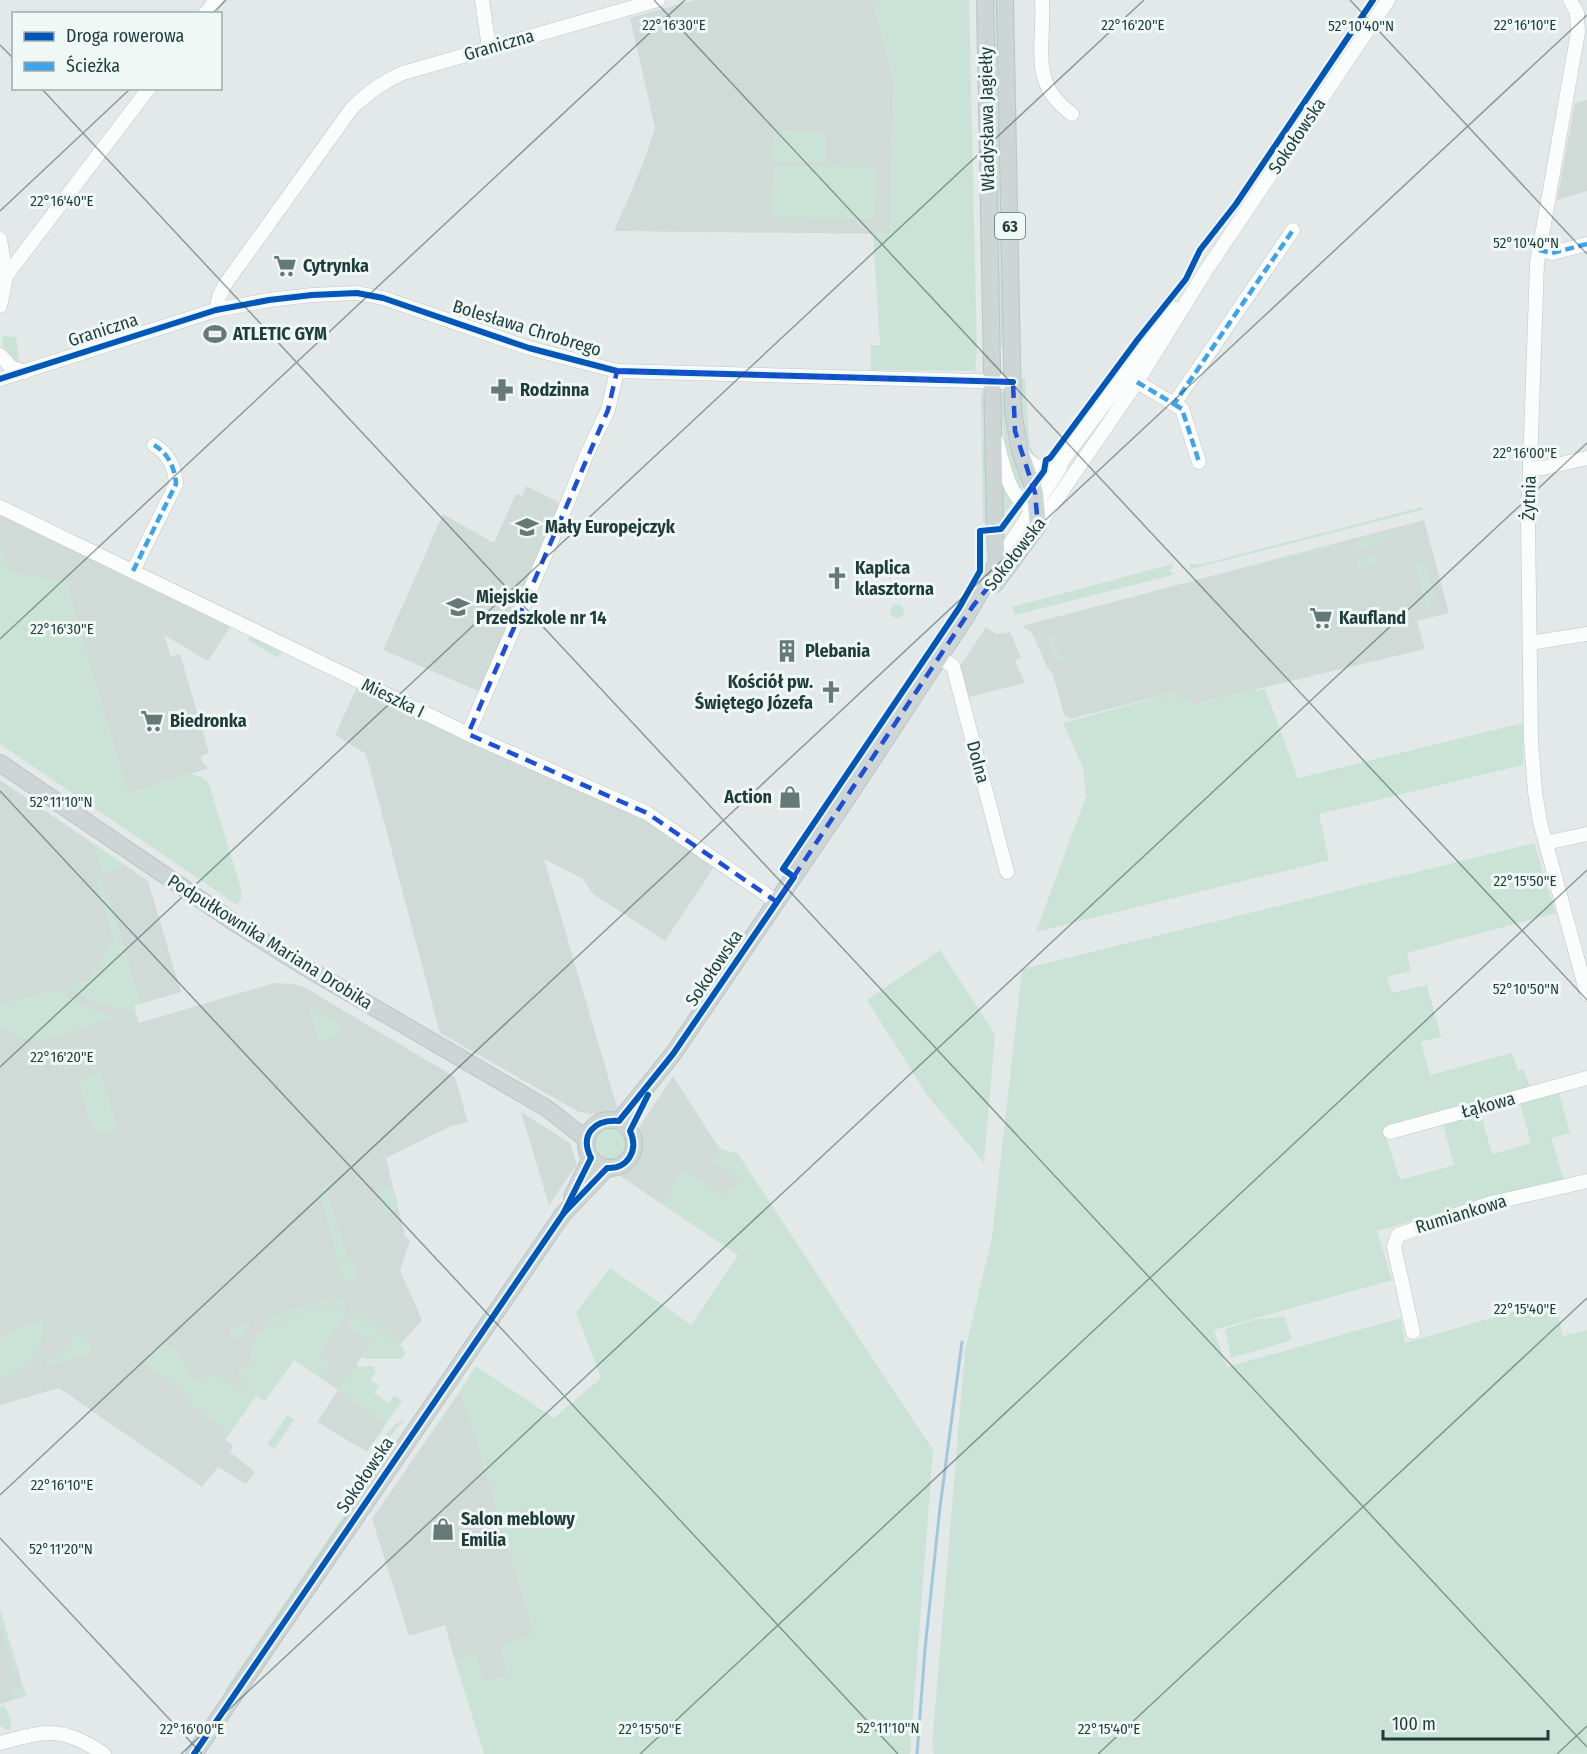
<svg xmlns="http://www.w3.org/2000/svg" width="1587" height="1754" font-family="'Fira Sans Condensed',sans-serif">
<rect width="100%" height="100%" fill="#e3e9e8"/>
<g fill="#d0dbd8">
<polygon points="694,0 873,0 894,81 890,234 614,231 641,169 655,128 630,18"/>
<polygon points="1587,100 1587,191 1557,200 1575,103"/>
<polygon points="526,486 555,500 560,507 478,691 383,650 443,514 494,543 516,494 522,496"/>
<polygon points="0,514 230,627 208,661 164,635 171,657 180,654 209,753 201,756 202,762 209,768 128,794 69,594 69,587 9,572 0,548"/>
<polygon points="1424,520 1449,613 1417,621 1425,649 1191,705 1181,700 1177,692 1070,719 1064,714 1053,675 1047,667 1032,633 1022,626"/>
<polygon points="986,627 996,634 1010,632 1021,657 1015,661 1025,683 965,698 958,669"/>
<polygon points="357,687 636,815 654,824 714,867 665,941 593,894 583,879 544,859 618,1110 597,1115 579,1112 440,1033 366,754 335,735"/>
<polygon points="0,780 148,881 181,992 134,1006 139,1023 274,983 292,984 304,987 455,1077 468,1122 451,1126 386,1158 405,1236 410,1241 400,1270 422,1320 391,1355 372,1343 338,1390 386,1424 367,1452 317,1422 338,1390 294,1360 265,1401 256,1396 225,1440 233,1446 230,1452 255,1472 246,1484 218,1467 202,1487 59,1388 0,1405"/>
<polygon points="673,1076 719,1148 712,1159 742,1181 724,1196 684,1172 660,1203 619,1175 631,1169 639,1159 642,1148 640,1126"/>
<polygon points="521,1112 570,1143 577,1164 549,1205"/>
<polygon points="460,1391 470,1418 535,1635 509,1676 483,1682 475,1655 455,1661 445,1625 409,1636 372,1519"/>
<polygon points="0,1610 26,1696 0,1704"/>
</g>
<g fill="#cbe3d7">
<polygon points="873,0 969,0 977,350 975,371 871,370 871,345 880,345 873,234 890,233 894,81"/>
<polygon points="991,0 999,0 1005,347 998,348"/>
<polygon points="773,131 826,132 825,163 772,162"/>
<polygon points="773,165 876,167 875,219 772,217"/>
<path d="M2,336L16,337L20,364C8,357 2,350 2,336Z"/>
<polygon points="1025,378 1029,437 1030,447 1038,460 1030,457 1023,438 1019,380"/>
<path d="M1000,390L1005,395L1024,485L1020,491C1006,457 1001,426 1000,390Z"/>
<polygon points="981,392 985,398 988,525 983,522"/>
<polygon points="1002,476 1014,501 1002,516"/>
<polygon points="1422,507 1422,510 1187,570 1190,567 1190,564 1203,564"/>
<polygon points="1393,532 1382,542 1358,549 1354,546 1357,542"/>
<polygon points="1331,545 1337,547 1340,552 1335,554 1332,547 1225,574"/>
<polygon points="0,548 9,572 70,583 69,594 128,794 190,774 202,777 209,784 242,892 241,900 237,905 0,744"/>
<polygon points="1374,556 1379,558 1380,562 1358,569 1357,560"/>
<polygon points="1416,562 1424,564 1426,567 1435,599 1432,606 1426,609"/>
<polygon points="1172,564 1173,568 1170,569 1171,572 1176,574 1015,615 1012,607"/>
<circle cx="897" cy="611" r="7"/>
<polygon points="250,635 282,651 278,658 248,640"/>
<polygon points="1053,635 1060,657 1066,656 1067,660 1057,659 1046,638"/>
<polygon points="1254,689 1255,691 1265,689 1298,778 1523,723 1523,765 1319,814 1329,860 1036,932 1086,796 1083,768 1063,723 1178,692 1181,700 1189,698 1191,705"/>
<polygon points="1534,843 1556,913 1407,953 1411,971 1387,977 1392,993 1427,985 1441,1037 1421,1042 1430,1075 1512,1053 1518,1071 1523,1069 1531,1088 1384,1130 1400,1180 1454,1165 1442,1121 1480,1111 1492,1154 1531,1143 1519,1100 1558,1090 1570,1133 1551,1138 1564,1180 1377,1231 1392,1280 1214,1330 1227,1367 1401,1318 1405,1343 1554,1300 1563,1336 1587,1330 1587,1754 934,1754 932,1745 965,1351 992,1237 1022,969"/>
<polygon points="93,844 126,866 103,873"/>
<path d="M99,875L104,892L107,891L141,1004L133,1006L135,1012C110,1007 88,1002 67,986L88,980L114,941L95,876Z"/>
<polygon points="940,950 995,1034 984,1163 927,1095 867,1000"/>
<path d="M57,989L75,1002L112,1018C88,1025 49,1043 25,1039C16,1037 8,1031 0,1026V1005Z"/>
<polygon points="309,1008 314,1008 340,1024 339,1036 319,1041"/>
<path d="M100,1071L117,1129C111,1132 105,1135 99,1133C89,1128 83,1094 80,1084V1080Z"/>
<circle cx="610" cy="1145" r="16"/>
<polygon points="719,1148 738,1154 933,1450 910,1754 484,1754 455,1661 475,1654 484,1682 508,1676 500,1646 535,1634 470,1418 460,1391 476,1366 554,1418 601,1378 576,1312 610,1268 691,1325 738,1255 660,1203 684,1172 724,1196 741,1182 711,1159"/>
<polygon points="324,1185 325,1185 348,1260 353,1260 357,1272 353,1281 344,1280 337,1263 337,1254 321,1198"/>
<polygon points="388,1186 394,1190 398,1205 394,1211 385,1214 378,1189"/>
<polygon points="327,1300 345,1301 348,1308 331,1302 262,1327 270,1316"/>
<path d="M331,1305L347,1311L318,1355L331,1365L322,1379L294,1360L265,1401L256,1396L230,1433L190,1404L181,1389L147,1366C142,1348 164,1340 176,1350C184,1357 188,1371 192,1381L216,1375L244,1391L245,1388L237,1371L252,1364C250,1353 251,1342 259,1333C266,1325 318,1310 331,1305Z"/>
<polygon points="356,1311 399,1338 397,1341 355,1314"/>
<polygon points="352,1315 403,1347 405,1353 402,1359 365,1359 362,1357 372,1342 346,1324"/>
<polygon points="1285,1317 1292,1340 1231,1358 1225,1329 1257,1319"/>
<path d="M42,1320C51,1339 22,1382 0,1375V1338L7,1333Z"/>
<polygon points="249,1322 251,1323 242,1337 238,1339 232,1337 230,1328"/>
<polygon points="80,1329 91,1346 91,1353 47,1366 46,1362 57,1357"/>
<polygon points="356,1364 359,1367 373,1366 376,1371 371,1380 379,1386 374,1393 389,1403 394,1395 402,1401 386,1424 338,1390"/>
<polygon points="287,1415 294,1420 274,1449 267,1444"/>
<path d="M405,1419L392,1434L379,1455C377,1442 393,1423 405,1419Z"/>
<polygon points="375,1470 376,1473 226,1693 225,1690"/>
<polygon points="0,1610 26,1696 14,1700 10,1676 15,1690 22,1688 18,1672 11,1674 10,1670 13,1669 0,1625"/>
<polygon points="3,1706 6,1708 12,1725 8,1731 0,1725 0,1708"/>
</g>
<g fill="none" stroke-linecap="round" stroke-linejoin="round">
<polyline stroke="#a0c7db" stroke-width="3" points="917,1754 925,1649 940,1507 962,1342"/>
<g stroke="#c0c6c5" stroke-width="15">
<g id="minor">
<polyline points="482,0 489,48"/>
<path d="M1042,0C1045,46 1028,83 1072,114"/>
<polyline points="1570,0 1577,13 1578,32 1537,263 1528,523 1531,740 1535,792 1540,822 1587,994"/>
<polyline points="205,14 216,0"/>
<polyline points="0,239 6,277 0,306"/>
<polyline points="1539,250 1552,253 1587,244"/>
<polyline points="0,284 149,88"/>
<path d="M216,310L219,297L226,283L352,108C368,93 382,82 403,73L658,0"/>
<polyline points="0,355 11,367 24,372"/>
<polyline points="0,379 216,310 269,300 312,295 357,293 383,298 529,348 617,371 1013,382"/>
<polyline points="1137,382 1174,404 1293,230"/>
<polyline points="1174,404 1182,409 1199,462"/>
<path d="M997,442C1002,459 1009,498 1027,505C1031,506 1037,506 1041,506"/>
<path d="M1023,454C1035,469 1045,472 1062,461"/>
<polyline points="1530,468 1543,468 1587,458"/>
<polyline points="0,507 468,734 647,813 777,902"/>
<polyline points="1038,526 1137,382 1205,272 1388,0"/>
<polyline points="997,563 1060,468 1062,461 1175,309"/>
<path d="M133,571L176,484C175,468 168,453 154,445"/>
<polyline points="1530,643 1587,634"/>
<polyline points="939,657 953,666 1007,872"/>
<polyline points="468,734 565,509 587,454 608,410 617,371"/>
<polyline points="1546,843 1587,834"/>
<polyline points="1390,1132 1587,1078"/>
<polyline points="1413,1332 1394,1247 1398,1235 1492,1203 1587,1181"/>
<path d="M0,1743C47,1730 62,1726 104,1754"/>
</g>
</g>
<g stroke="#bbc5c5" stroke-width="18">
<g id="major">
<polyline points="995,584 1038,526 1035,493 1020,451 1013,412 1005,0"/>
<polyline points="0,763 235,923 303,966 548,1109 587,1140"/>
<circle cx="610" cy="1144" r="24"/>
<polyline points="619,1121 673,1054 850,794 967,615 997,563 995,529 985,0"/>
<polyline points="572,1197 591,1158"/>
<polyline points="194,1754 563,1214 607,1168"/>
</g>
</g>
<use href="#minor" stroke="#fbfcfc" stroke-width="14"/>
<use href="#major" stroke="#cdd5d5" stroke-width="16"/>
<g stroke="#3da4ec" stroke-width="4.5" stroke-dasharray="9 4.5" stroke-linecap="butt">
<polyline points="1539,250 1552,253 1587,244"/>
<polyline points="1137,382 1174,404 1293,230"/>
<polyline points="1174,404 1182,409 1199,462"/>
<path d="M133,571L176,484C175,468 168,453 154,445"/>
</g>
<g stroke="#f0f8f6" stroke-width="10">
<g id="cycleway">
<polyline points="0,379 216,310 269,300 312,295 357,293 383,298 529,348 617,371 1013,382"/>
<path d="M563,1214L591,1158C579,1134 595,1119 619,1121L673,1054L794,877L783,869L959,608L980,571V531L1001,529L1044,471L1046,460L1050,458L1138,339L1186,279L1200,250L1236,204L1373,0"/>
<path d="M194,1754L563,1214L607,1168C628,1169 639,1150 630,1131L648,1095"/>
</g>
</g>
<use href="#cycleway" stroke="#0057b8" stroke-width="6"/>
</g>
<path fill="none" stroke="#1d4ed8" stroke-width="4.5" stroke-dasharray="12 8" stroke-linejoin="round" d="M617,371L1013,382L1015,431L1035,493L1038,526L973,606L777,902L647,813L468,734L608,410Z"/>
<path fill="none" stroke="#1f3d3b" stroke-width="1.5" stroke-opacity="0.45" d="M654,0L1587,1000M1350,0L1587,254M212,14L226,0M0,45L14,59M41,88L1587,1747M0,211L131,88M0,639L685,0M0,791L898,1754M0,1067L1144,0M0,1495L1587,15M0,1538L202,1754M181,1754L1587,443M640,1754L1587,870M1098,1754L1587,1298M1557,1754L1587,1726"/>
<defs>
<g id="supermarket-bare" transform="scale(1.8)"><path d="M-6-5.5h2.5l.6 2H6L4.5 2H-2.5L-4.4-4H-6ZM-1.5 3.2a1.3 1.3 0 1 0 .1 0ZM3 3.2a1.3 1.3 0 1 0 .1 0Z" fill="#647978" stroke="#f0f8f6" stroke-width="2.5" paint-order="stroke"/></g>
<g id="stadium-bare" transform="scale(1.8)"><path d="M0-5a6.5 5 0 1 0 0 10a6.5 5 0 1 0 0-10ZM-3.5-1.8h7v3.6h-7Z" fill="#647978" stroke="#f0f8f6" stroke-width="2.5" paint-order="stroke"/></g>
<g id="pharmacy-bare" transform="scale(1.8)"><path d="M-2-6h4v4h4v4h-4v4h-4v-4h-4v-4h4Z" fill="#647978" stroke="#f0f8f6" stroke-width="2.5" paint-order="stroke"/></g>
<g id="school-bare" transform="scale(1.8)"><path d="M0-5L7-2L0 1L-7-2ZM-4 1L0 2.5L4 1V4Q0 6-4 4Z" fill="#647978" stroke="#f0f8f6" stroke-width="2.5" paint-order="stroke"/></g>
<g id="church-bare" transform="scale(1.8)"><path d="M-1.2-6h2.4v3.5h3.3v2.4h-3.3V6h-2.4V-.1h-3.3v-2.4h3.3Z" fill="#647978" stroke="#f0f8f6" stroke-width="2.5" paint-order="stroke"/></g>
<g id="building-bare" transform="scale(1.8)"><path d="M-4-6H4V6H1V3H-1V6H-4ZM-2.5-4.3h1.7v1.8h-1.7ZM.8-4.3h1.7v1.8H.8ZM-2.5-1h1.7V.8h-1.7ZM.8-1h1.7V.8H.8Z" fill="#647978" stroke="#f0f8f6" stroke-width="2.5" paint-order="stroke"/></g>
<g id="shop-bare" transform="scale(1.8)"><path d="M-5-2.5h2.3a2.7 3.5 0 0 1 5.4 0H5L5.5 6h-11ZM-1.5-2.5h3a1.5 2.3 0 0 0-3 0Z" fill="#647978" stroke="#f0f8f6" stroke-width="2.5" paint-order="stroke"/></g>
</defs>
<g fill-rule="evenodd">
<use href="#supermarket-bare" x="285" y="266"/>
<use href="#stadium-bare" x="215" y="334"/>
<use href="#pharmacy-bare" x="502" y="390"/>
<use href="#school-bare" x="527" y="527"/>
<use href="#church-bare" x="837" y="578"/>
<use href="#school-bare" x="458" y="607"/>
<use href="#supermarket-bare" x="1321" y="618"/>
<use href="#building-bare" x="787" y="651"/>
<use href="#church-bare" x="831" y="692"/>
<use href="#supermarket-bare" x="152" y="721"/>
<use href="#shop-bare" x="790" y="797"/>
<use href="#shop-bare" x="443" y="1529"/>
</g>
<g text-anchor="middle" stroke-width="6" stroke-linejoin="round" paint-order="stroke">
<rect fill="#f0f8f6" stroke="#5e7573" stroke-width="1.5" x="995" y="213" width="30" height="26" rx="4.5"/>
<g font-size="16" font-weight="bold" fill="#1f3d3b">
<text x="1010" y="232">63</text>
</g>
<g font-size="18" fill="#1f3d3b" stroke="#f0f8f6">
<text transform="translate(499 45) rotate(-16)" y="6">Graniczna</text>
<text transform="translate(987 119) rotate(-91)" y="6">Władysława Jagiełły</text>
<text transform="translate(1297 136) rotate(-56)" y="6">Sokołowska</text>
<text transform="translate(527 328) rotate(17)" y="6">Bolesława Chrobrego</text>
<text transform="translate(103 330) rotate(-18)" y="6">Graniczna</text>
<text transform="translate(1529 498) rotate(-88)" y="6">Żytnia</text>
<text transform="translate(1015 554) rotate(-52)" y="6">Sokołowska</text>
<text transform="translate(393 698) rotate(26)" y="6">Mieszka I</text>
<text transform="translate(978 762) rotate(75)" y="6">Dolna</text>
<text transform="translate(270 942) rotate(32)" y="6">Podpułkownika Mariana Drobika</text>
<text transform="translate(714 968) rotate(-56)" y="6">Sokołowska</text>
<text transform="translate(1488 1105) rotate(-15)" y="6">Łąkowa</text>
<text transform="translate(1461 1214) rotate(-17)" y="6">Rumiankowa</text>
<text transform="translate(365 1475) rotate(-56)" y="6">Sokołowska</text>
</g>
<g font-size="18" font-weight="bold" fill="#1f3d3b" stroke="#f0f8f6" text-anchor="start">
<text x="303" y="272">Cytrynka</text>
<text x="233" y="340">ATLETIC GYM</text>
<text x="520" y="396">Rodzinna</text>
<text x="545" y="533">Mały Europejczyk</text>
<text x="855" y="574">Kaplica<tspan x="855" dy="21">klasztorna</tspan></text>
<text x="476" y="603">Miejskie<tspan x="476" dy="21">Przedszkole nr 14</tspan></text>
<text x="1339" y="624">Kaufland</text>
<text x="805" y="657">Plebania</text>
<text x="813" y="688" text-anchor="end">Kościół pw.<tspan x="813" dy="21">Świętego Józefa</tspan></text>
<text x="170" y="727">Biedronka</text>
<text x="772" y="803" text-anchor="end">Action</text>
<text x="461" y="1525">Salon meblowy<tspan x="461" dy="21">Emilia</tspan></text>
</g>
</g>
<g font-size="15" text-anchor="middle" fill="#1f3d3b" stroke="#f0f8f6" stroke-width="6" stroke-linejoin="round" paint-order="stroke">
<text x="1525" y="30">22°16'10"E</text>
<text x="674" y="30">22°16'30"E</text>
<text x="1133" y="30">22°16'20"E</text>
<text x="1361" y="31">52°10'40"N</text>
<text x="62" y="206">22°16'40"E</text>
<text x="1526" y="248">52°10'40"N</text>
<text x="1525" y="458">22°16'00"E</text>
<text x="62" y="634">22°16'30"E</text>
<text x="61" y="807">52°11'10"N</text>
<text x="1525" y="886">22°15'50"E</text>
<text x="1526" y="994">52°10'50"N</text>
<text x="62" y="1062">22°16'20"E</text>
<text x="1525" y="1314">22°15'40"E</text>
<text x="62" y="1490">22°16'10"E</text>
<text x="61" y="1554">52°11'20"N</text>
<text x="888" y="1733">52°11'10"N</text>
<text x="192" y="1734">22°16'00"E</text>
<text x="650" y="1734">22°15'50"E</text>
<text x="1109" y="1734">22°15'40"E</text>
</g>
<rect x="12" y="12" width="210" height="78" fill="#f0f8f6" stroke="#9cadab" stroke-width="1.5"/>
<rect x="24" y="32" width="30" height="9" fill="#0057b8" stroke="#9cadab" stroke-width="1.5"/>
<text x="66" y="42" font-size="18" fill="#1f3d3b">Droga rowerowa</text>
<rect x="24" y="62" width="30" height="9" fill="#3da4ec" stroke="#9cadab" stroke-width="1.5"/>
<text x="66" y="72" font-size="18" fill="#1f3d3b">Ścieżka</text>
<path d="M1383 1730v9h165v-9" fill="none" stroke="#1f3d3b" stroke-width="3"/>
<text x="1392" y="1730" font-size="18" fill="#1f3d3b" stroke="#f0f8f6" stroke-width="4.5" paint-order="stroke">100 m</text>
</svg>
